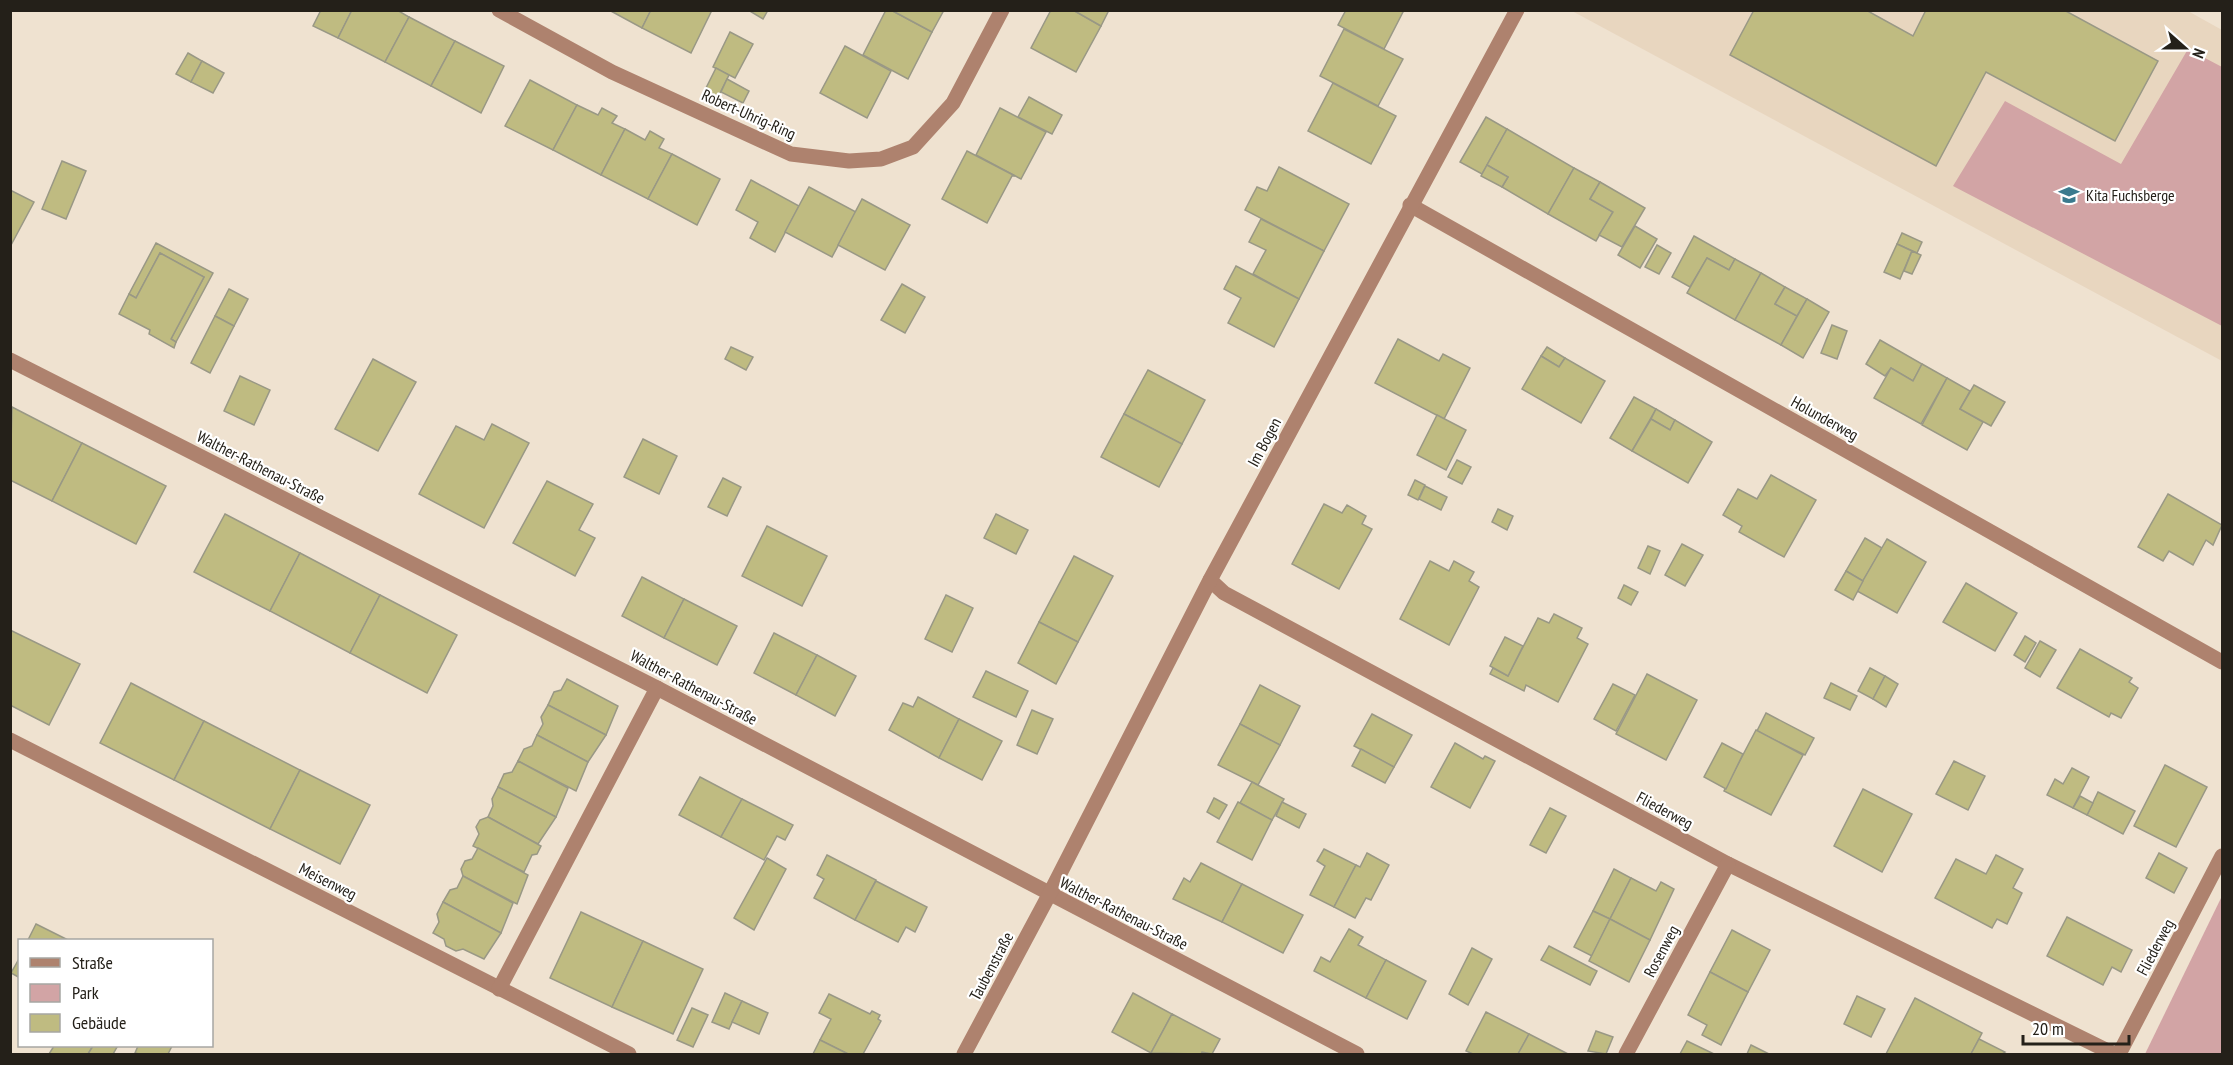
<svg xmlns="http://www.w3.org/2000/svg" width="2233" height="1065" font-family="'PT Sans Narrow',sans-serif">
<rect width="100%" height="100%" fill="#efe2d0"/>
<polygon fill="#e8d6bf" points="1572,11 2188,11 2222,30 2222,361"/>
<g fill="#d2a4a5">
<polygon points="2188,49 2222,67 2222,326 1953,186 2005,101 2121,164"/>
<polygon points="2222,896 2222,1054 2145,1054"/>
</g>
<g fill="#bfbb81" stroke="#999885" stroke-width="1.5">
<polygon points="321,10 352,10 338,38 313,26"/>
<polygon points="352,10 397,10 409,17 385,62 338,38"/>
<polygon points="609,10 651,10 642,28"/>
<polygon points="651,10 712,10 691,53 642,28"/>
<polygon points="748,10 768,10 763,19"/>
<polygon points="886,10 891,10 932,32 908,79 863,55"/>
<polygon points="891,10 944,10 932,32"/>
<polygon points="1051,10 1073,10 1101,26 1076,72 1031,48"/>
<polygon points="1073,10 1109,10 1101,26"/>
<polygon points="1346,10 1404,10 1384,49 1338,25"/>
<polygon points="1754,10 1866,10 1913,36 1926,10 2064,10 2158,61 2115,141 1986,72 1936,166 1730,55"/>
<polygon points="409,17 455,41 431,86 385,62"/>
<polygon points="1344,29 1403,59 1378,106 1320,76"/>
<polygon points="730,32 753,44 735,78 713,67"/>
<polygon points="455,41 504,66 481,113 431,86"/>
<polygon points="845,46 891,71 867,118 820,93"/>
<polygon points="188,53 202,61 191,82 176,74"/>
<polygon points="202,61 224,73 213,93 191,82"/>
<polygon points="716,68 729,75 718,97 705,90"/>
<polygon points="727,79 749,91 743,103 721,92"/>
<polygon points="530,80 577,105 553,150 505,126"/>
<polygon points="1333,83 1396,116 1371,164 1308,131"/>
<polygon points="1029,97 1062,115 1052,134 1018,117"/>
<polygon points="577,105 598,115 602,108 617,116 612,123 625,129 601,175 553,150"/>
<polygon points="1000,108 1046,132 1021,179 976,155"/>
<polygon points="1486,117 1507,129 1482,174 1460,162"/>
<polygon points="625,129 645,140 650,131 664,139 659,148 672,154 648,199 601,175"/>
<polygon points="1507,129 1574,168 1548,214 1502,187 1508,177 1487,165"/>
<polygon points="967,151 1015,176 1012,176 987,223 942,199"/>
<polygon points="672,154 720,179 697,225 648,199"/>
<polygon points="62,161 86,171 66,219 42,209"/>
<polygon points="1487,165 1508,177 1502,187 1481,176"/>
<polygon points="1279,167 1349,204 1324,251 1245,210 1257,187 1267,191"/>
<polygon points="1574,168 1600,182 1590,199 1613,212 1596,241 1548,214"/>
<polygon points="751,180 799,206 775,252 750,238 758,222 736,210"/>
<polygon points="1600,182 1645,208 1622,247 1599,235 1613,212 1590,199"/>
<polygon points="809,187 856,212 832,257 785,232"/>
<polygon points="10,190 34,202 10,247"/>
<polygon points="862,199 910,225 885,270 838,245"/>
<polygon points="1261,219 1324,251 1299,299 1253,274 1266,250 1249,242"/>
<polygon points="1635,226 1657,239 1640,268 1618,255"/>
<polygon points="1902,233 1922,242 1917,253 1897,244"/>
<polygon points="1694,236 1735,259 1729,270 1707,258 1690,287 1672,277"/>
<polygon points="156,243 213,273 176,342 171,339 204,277 160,253 136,298 129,294"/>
<polygon points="1897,244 1912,251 1900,279 1884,272"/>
<polygon points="1657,245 1671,253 1659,274 1645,267"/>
<polygon points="1912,251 1921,255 1912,274 1904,271"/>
<polygon points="160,253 204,277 171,339 176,342 174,348 149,334 150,330 119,314 129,294 136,298"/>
<polygon points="1707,258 1729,270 1735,259 1761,273 1735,320 1687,293"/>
<polygon points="1236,266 1299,299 1274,347 1228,323 1241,298 1224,289"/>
<polygon points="1761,273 1785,287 1775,304 1797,316 1781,345 1735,320"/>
<polygon points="902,284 925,297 905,333 881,320"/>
<polygon points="1785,287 1807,299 1797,316 1775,304"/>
<polygon points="229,289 248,299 234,326 215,316"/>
<polygon points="1807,299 1829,312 1803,358 1781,345"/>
<polygon points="215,316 234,326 210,373 191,363"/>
<polygon points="1832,325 1847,331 1837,359 1821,353"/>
<polygon points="1398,339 1439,361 1443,354 1470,368 1444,419 1375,383"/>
<polygon points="1880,340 1922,364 1913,381 1891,368 1885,376 1866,364"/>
<polygon points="731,347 753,357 746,370 725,359"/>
<polygon points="1547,347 1565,358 1559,367 1541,356"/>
<polygon points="1541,356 1559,367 1565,358 1605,381 1581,423 1522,389"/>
<polygon points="373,359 416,382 378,451 335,429"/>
<polygon points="1922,364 1947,378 1921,424 1874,398 1891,368 1913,381"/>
<polygon points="1148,370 1205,400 1182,444 1124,414"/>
<polygon points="240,376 270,390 254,425 224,411"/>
<polygon points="1947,378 1970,391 1960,409 1983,422 1967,450 1922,425"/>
<polygon points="1974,385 2005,402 1991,426 1960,409"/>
<polygon points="1634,397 1656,409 1632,451 1610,438"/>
<polygon points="12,407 82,443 52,501 10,480"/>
<polygon points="1656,409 1675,420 1670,430 1651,419"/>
<polygon points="1124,414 1182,444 1159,487 1101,457"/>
<polygon points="1437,415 1466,430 1446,470 1417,455"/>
<polygon points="1651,419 1670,430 1675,420 1712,442 1688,483 1632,451"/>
<polygon points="492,424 529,443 484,528 419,494 456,426 484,440"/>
<polygon points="643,439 677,456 659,494 624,477"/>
<polygon points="82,443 166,486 136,544 52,501"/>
<polygon points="1457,460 1471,467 1462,484 1448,477"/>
<polygon points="1771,475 1816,500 1784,557 1739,532 1742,526 1723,515 1738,489 1757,499"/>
<polygon points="723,478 741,487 727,516 708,507"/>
<polygon points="1415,480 1425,485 1418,500 1408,495"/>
<polygon points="547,481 593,504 579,530 595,538 575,576 513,543"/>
<polygon points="1425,486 1447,497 1441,510 1419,499"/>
<polygon points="2168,494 2222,525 2213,545 2206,540 2193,565 2169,551 2163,561 2138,547"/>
<polygon points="1324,504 1342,513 1347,505 1366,516 1362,524 1372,529 1339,589 1292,564"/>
<polygon points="1498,509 1513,516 1507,530 1492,522"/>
<polygon points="225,514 300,553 270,611 194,572"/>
<polygon points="996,514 1028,530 1016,554 984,538"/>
<polygon points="767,526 827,556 802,606 742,576"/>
<polygon points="1865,538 1882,548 1863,581 1846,571"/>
<polygon points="1887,539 1926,562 1897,613 1857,591"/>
<polygon points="1682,544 1703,555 1685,586 1665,575"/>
<polygon points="1648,546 1660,551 1650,574 1638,568"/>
<polygon points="300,553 380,595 350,653 270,611"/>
<polygon points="1074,556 1113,576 1078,642 1039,622"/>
<polygon points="1430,561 1449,571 1454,561 1474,572 1469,581 1479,587 1449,645 1400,619"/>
<polygon points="1846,571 1863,581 1853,600 1835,590"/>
<polygon points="642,577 684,599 664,638 622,616"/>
<polygon points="1966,583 2017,613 1995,651 1943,622"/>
<polygon points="1624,585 1638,592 1631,605 1618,598"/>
<polygon points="380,595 457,635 427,693 350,653"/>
<polygon points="946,595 973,608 952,652 925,639"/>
<polygon points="684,599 737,626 717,665 664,638"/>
<polygon points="1554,614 1582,628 1577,638 1588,644 1558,702 1526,685 1524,691 1490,674 1493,668 1508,676 1538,618 1549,623"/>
<polygon points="1039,622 1078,642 1056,684 1018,663"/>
<polygon points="10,630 80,664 49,725 10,705"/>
<polygon points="774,633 817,655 796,695 754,673"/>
<polygon points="2025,636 2036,643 2025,662 2014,655"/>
<polygon points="1505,637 1523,646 1508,676 1490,666"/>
<polygon points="2040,641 2056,650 2040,677 2025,668"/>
<polygon points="2080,649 2132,678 2129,682 2138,688 2121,718 2111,713 2109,717 2057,688"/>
<polygon points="817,655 856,676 835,716 796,695"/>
<polygon points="1870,668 1885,676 1873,699 1858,691"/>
<polygon points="986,671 1028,691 1016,717 973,697"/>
<polygon points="1647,674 1697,700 1666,760 1616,734"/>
<polygon points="1885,676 1898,684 1886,707 1873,699"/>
<polygon points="567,679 618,706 606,735 548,705 554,692 561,690"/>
<polygon points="131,683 204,721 174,780 100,743"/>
<polygon points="1831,683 1857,696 1850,710 1824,698"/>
<polygon points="1613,684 1635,695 1616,731 1594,719"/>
<polygon points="1260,685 1300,706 1280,745 1240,724"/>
<polygon points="918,697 959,719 939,758 889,730 903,703 913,707"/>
<polygon points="548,705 606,735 588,762 537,735 543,724 541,717"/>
<polygon points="1032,710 1053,719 1037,754 1017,745"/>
<polygon points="1766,713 1814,738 1805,755 1757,731"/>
<polygon points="1372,714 1412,735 1394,767 1354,746"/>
<polygon points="959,719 1002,741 982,780 939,758"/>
<polygon points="204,721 300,770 270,829 174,780"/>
<polygon points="1240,724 1280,745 1258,785 1218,765"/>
<polygon points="1756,730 1803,755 1771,815 1724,791"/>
<polygon points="537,735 588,762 576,791 518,761 524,749 532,746"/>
<polygon points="1455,743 1483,759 1485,756 1495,761 1470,808 1431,787"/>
<polygon points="1722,743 1743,754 1726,789 1704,777"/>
<polygon points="1361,749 1394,767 1385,783 1352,766"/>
<polygon points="518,761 568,788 556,817 498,787 504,774 512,772"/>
<polygon points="1954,761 1985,776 1968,810 1936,794"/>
<polygon points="2165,765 2207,787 2176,847 2134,826"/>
<polygon points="2072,768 2089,777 2073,808 2047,795 2055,779 2063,784"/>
<polygon points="300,770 370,805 340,864 270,829"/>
<polygon points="700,777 742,799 721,837 679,815"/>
<polygon points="1252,782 1284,799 1272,820 1240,803"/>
<polygon points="498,787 556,817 538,844 488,817 493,806 492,799"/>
<polygon points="1863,789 1912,814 1882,872 1834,846"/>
<polygon points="2098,792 2135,811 2123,834 2087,815"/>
<polygon points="2080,796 2093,803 2087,815 2073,808"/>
<polygon points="1214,798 1227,805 1219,819 1207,812"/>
<polygon points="742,799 793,825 785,840 777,836 764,860 721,837"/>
<polygon points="1238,802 1272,820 1252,860 1217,842"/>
<polygon points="1282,802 1306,814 1299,828 1276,816"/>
<polygon points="1550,808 1566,816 1546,853 1530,845"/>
<polygon points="488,817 541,846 537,854 532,855 524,872 473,846 479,834 476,827 480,820"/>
<polygon points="478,848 528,875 517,904 463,876 461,869 465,861 472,859"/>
<polygon points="1324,849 1356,865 1334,907 1310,895 1325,866 1317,861"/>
<polygon points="1367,853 1389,865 1371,900 1366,898 1355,918 1334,907 1356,865 1360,867"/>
<polygon points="2159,853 2187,868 2174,893 2146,878"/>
<polygon points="827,855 876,880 855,920 814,898 824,879 817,875"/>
<polygon points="1996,855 2023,869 2013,888 2022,893 2007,924 1997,919 1992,928 1935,898 1956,859 1986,874"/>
<polygon points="767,858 786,869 754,930 734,918"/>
<polygon points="1201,863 1242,884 1222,922 1173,899 1184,878 1190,882"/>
<polygon points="1614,869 1631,878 1610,919 1593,911"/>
<polygon points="463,876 513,903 501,933 443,902 450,890 457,888"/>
<polygon points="1631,878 1656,891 1661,882 1674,889 1650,940 1610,919"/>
<polygon points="876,881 927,907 915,932 906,927 898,942 855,920"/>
<polygon points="1242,884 1303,915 1283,953 1222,922"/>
<polygon points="443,902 501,933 484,959 463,949 456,951 446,946 444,939 433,933 439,922 437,914"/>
<polygon points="1593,911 1610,919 1592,956 1574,947"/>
<polygon points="581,912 643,941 612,1007 550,978"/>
<polygon points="2067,917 2132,950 2121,972 2112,967 2103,985 2047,956"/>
<polygon points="1610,919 1650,940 1629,982 1589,961"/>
<polygon points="36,924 68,940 28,940"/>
<polygon points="1349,929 1363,937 1358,945 1386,960 1366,998 1314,971 1321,957 1330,962"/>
<polygon points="1732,930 1770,950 1748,992 1710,972"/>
<polygon points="643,941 703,969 673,1034 612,1007"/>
<polygon points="1549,946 1597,971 1590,985 1541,960"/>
<polygon points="1472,948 1492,959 1468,1005 1449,994"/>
<polygon points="20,957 20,978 11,973"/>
<polygon points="1386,960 1426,981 1407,1019 1366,998"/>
<polygon points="1710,972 1748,992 1721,1045 1702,1035 1707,1025 1688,1015"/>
<polygon points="725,993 742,1001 729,1029 712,1022"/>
<polygon points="1133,993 1172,1014 1151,1053 1112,1032"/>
<polygon points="829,994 870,1014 872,1011 880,1015 878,1019 881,1021 863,1054 848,1054 820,1040 831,1019 819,1013"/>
<polygon points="1857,996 1885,1009 1871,1037 1844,1024"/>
<polygon points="1915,998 1982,1033 1971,1054 1886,1054"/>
<polygon points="742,1001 768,1013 759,1034 732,1022"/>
<polygon points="692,1008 708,1015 693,1047 677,1040"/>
<polygon points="1486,1012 1529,1034 1518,1054 1473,1054 1466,1051"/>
<polygon points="1172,1014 1220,1039 1212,1054 1202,1052 1201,1054 1151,1053"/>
<polygon points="1596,1031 1613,1037 1606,1054 1588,1051"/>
<polygon points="1529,1034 1568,1054 1518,1054"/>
<polygon points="1979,1039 2005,1052 2002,1054 1971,1054"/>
<polygon points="820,1040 848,1054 813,1054"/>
<polygon points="1687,1041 1714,1054 1680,1054"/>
<polygon points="1751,1045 1769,1054 1747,1054"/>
<polygon points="54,1046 93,1046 88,1054 49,1054"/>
<polygon points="93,1046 115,1046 117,1047 113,1054 88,1054"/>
<polygon points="138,1046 172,1046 168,1054 139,1054 135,1053"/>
</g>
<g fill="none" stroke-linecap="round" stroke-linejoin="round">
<g stroke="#ae826e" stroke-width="15">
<polyline points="499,10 612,72 791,154 849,161 881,159 913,147 953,103 1002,10"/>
<polyline points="1410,205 2222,662"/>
<polyline points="10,360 657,688 1357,1054"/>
<polyline points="1210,580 1224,593 1728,864 2114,1054"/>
<polyline points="10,740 629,1054"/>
<polyline points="499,989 657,688"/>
<polyline points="964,1054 1049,895 1210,580 1517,10"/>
<polyline points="1626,1054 1728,864"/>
<polyline points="2119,1054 2222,856"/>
</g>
</g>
<defs>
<g id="school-bare" transform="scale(1.62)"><path d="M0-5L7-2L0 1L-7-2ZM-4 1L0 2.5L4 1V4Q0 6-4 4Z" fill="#3b7a8e" stroke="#fff" stroke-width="2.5" paint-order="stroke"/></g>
</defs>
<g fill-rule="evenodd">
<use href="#school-bare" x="2069" y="195"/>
</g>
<g text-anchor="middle" stroke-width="4.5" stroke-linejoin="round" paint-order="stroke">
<g font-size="16" fill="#242019" stroke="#fff">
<text transform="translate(749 114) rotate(24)" y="6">Robert-Uhrig-Ring</text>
<text transform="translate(1825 418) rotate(29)" y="6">Holunderweg</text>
<text transform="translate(1264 442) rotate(-62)" y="6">Im Bogen</text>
<text transform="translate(261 467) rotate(27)" y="6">Walther-Rathenau-Straße</text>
<text transform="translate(694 687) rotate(28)" y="6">Walther-Rathenau-Straße</text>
<text transform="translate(1665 810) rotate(28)" y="6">Fliederweg</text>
<text transform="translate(328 881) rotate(27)" y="6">Meisenweg</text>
<text transform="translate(1124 913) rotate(27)" y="6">Walther-Rathenau-Straße</text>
<text transform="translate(2155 947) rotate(-62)" y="6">Fliederweg</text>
<text transform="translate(1661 951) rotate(-62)" y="6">Rosenweg</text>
<text transform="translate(991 966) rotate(-62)" y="6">Taubenstraße</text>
</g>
<g font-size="16" fill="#242019" stroke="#fff" text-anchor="start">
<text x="2086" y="201">Kita Fuchsberge</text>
</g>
</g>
<rect width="2233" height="1065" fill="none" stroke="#242019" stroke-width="24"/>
<rect x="18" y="939" width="195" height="108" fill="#ffffff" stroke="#a7a6a3" stroke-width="1.5"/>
<rect x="30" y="958" width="30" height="9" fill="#ae826e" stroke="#a7a6a3" stroke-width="1.5"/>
<text x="72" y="969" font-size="18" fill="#242019">Straße</text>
<rect x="30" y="984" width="30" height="18" fill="#d2a4a5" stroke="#a7a6a3" stroke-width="1.5"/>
<text x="72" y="999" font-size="18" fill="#242019">Park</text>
<rect x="30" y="1014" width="30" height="18" fill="#bfbb81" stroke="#a7a6a3" stroke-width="1.5"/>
<text x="72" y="1029" font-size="18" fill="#242019">Gebäude</text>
<g transform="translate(2185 48) rotate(111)" stroke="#ffffff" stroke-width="4.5" paint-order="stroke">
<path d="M0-4.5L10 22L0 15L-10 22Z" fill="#242019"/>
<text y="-9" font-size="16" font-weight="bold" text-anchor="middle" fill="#242019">N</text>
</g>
<path d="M2023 1035v9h106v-9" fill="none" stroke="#242019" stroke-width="3"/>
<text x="2032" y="1035" font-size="18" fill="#242019" stroke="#ffffff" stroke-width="4.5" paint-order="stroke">20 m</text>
</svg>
